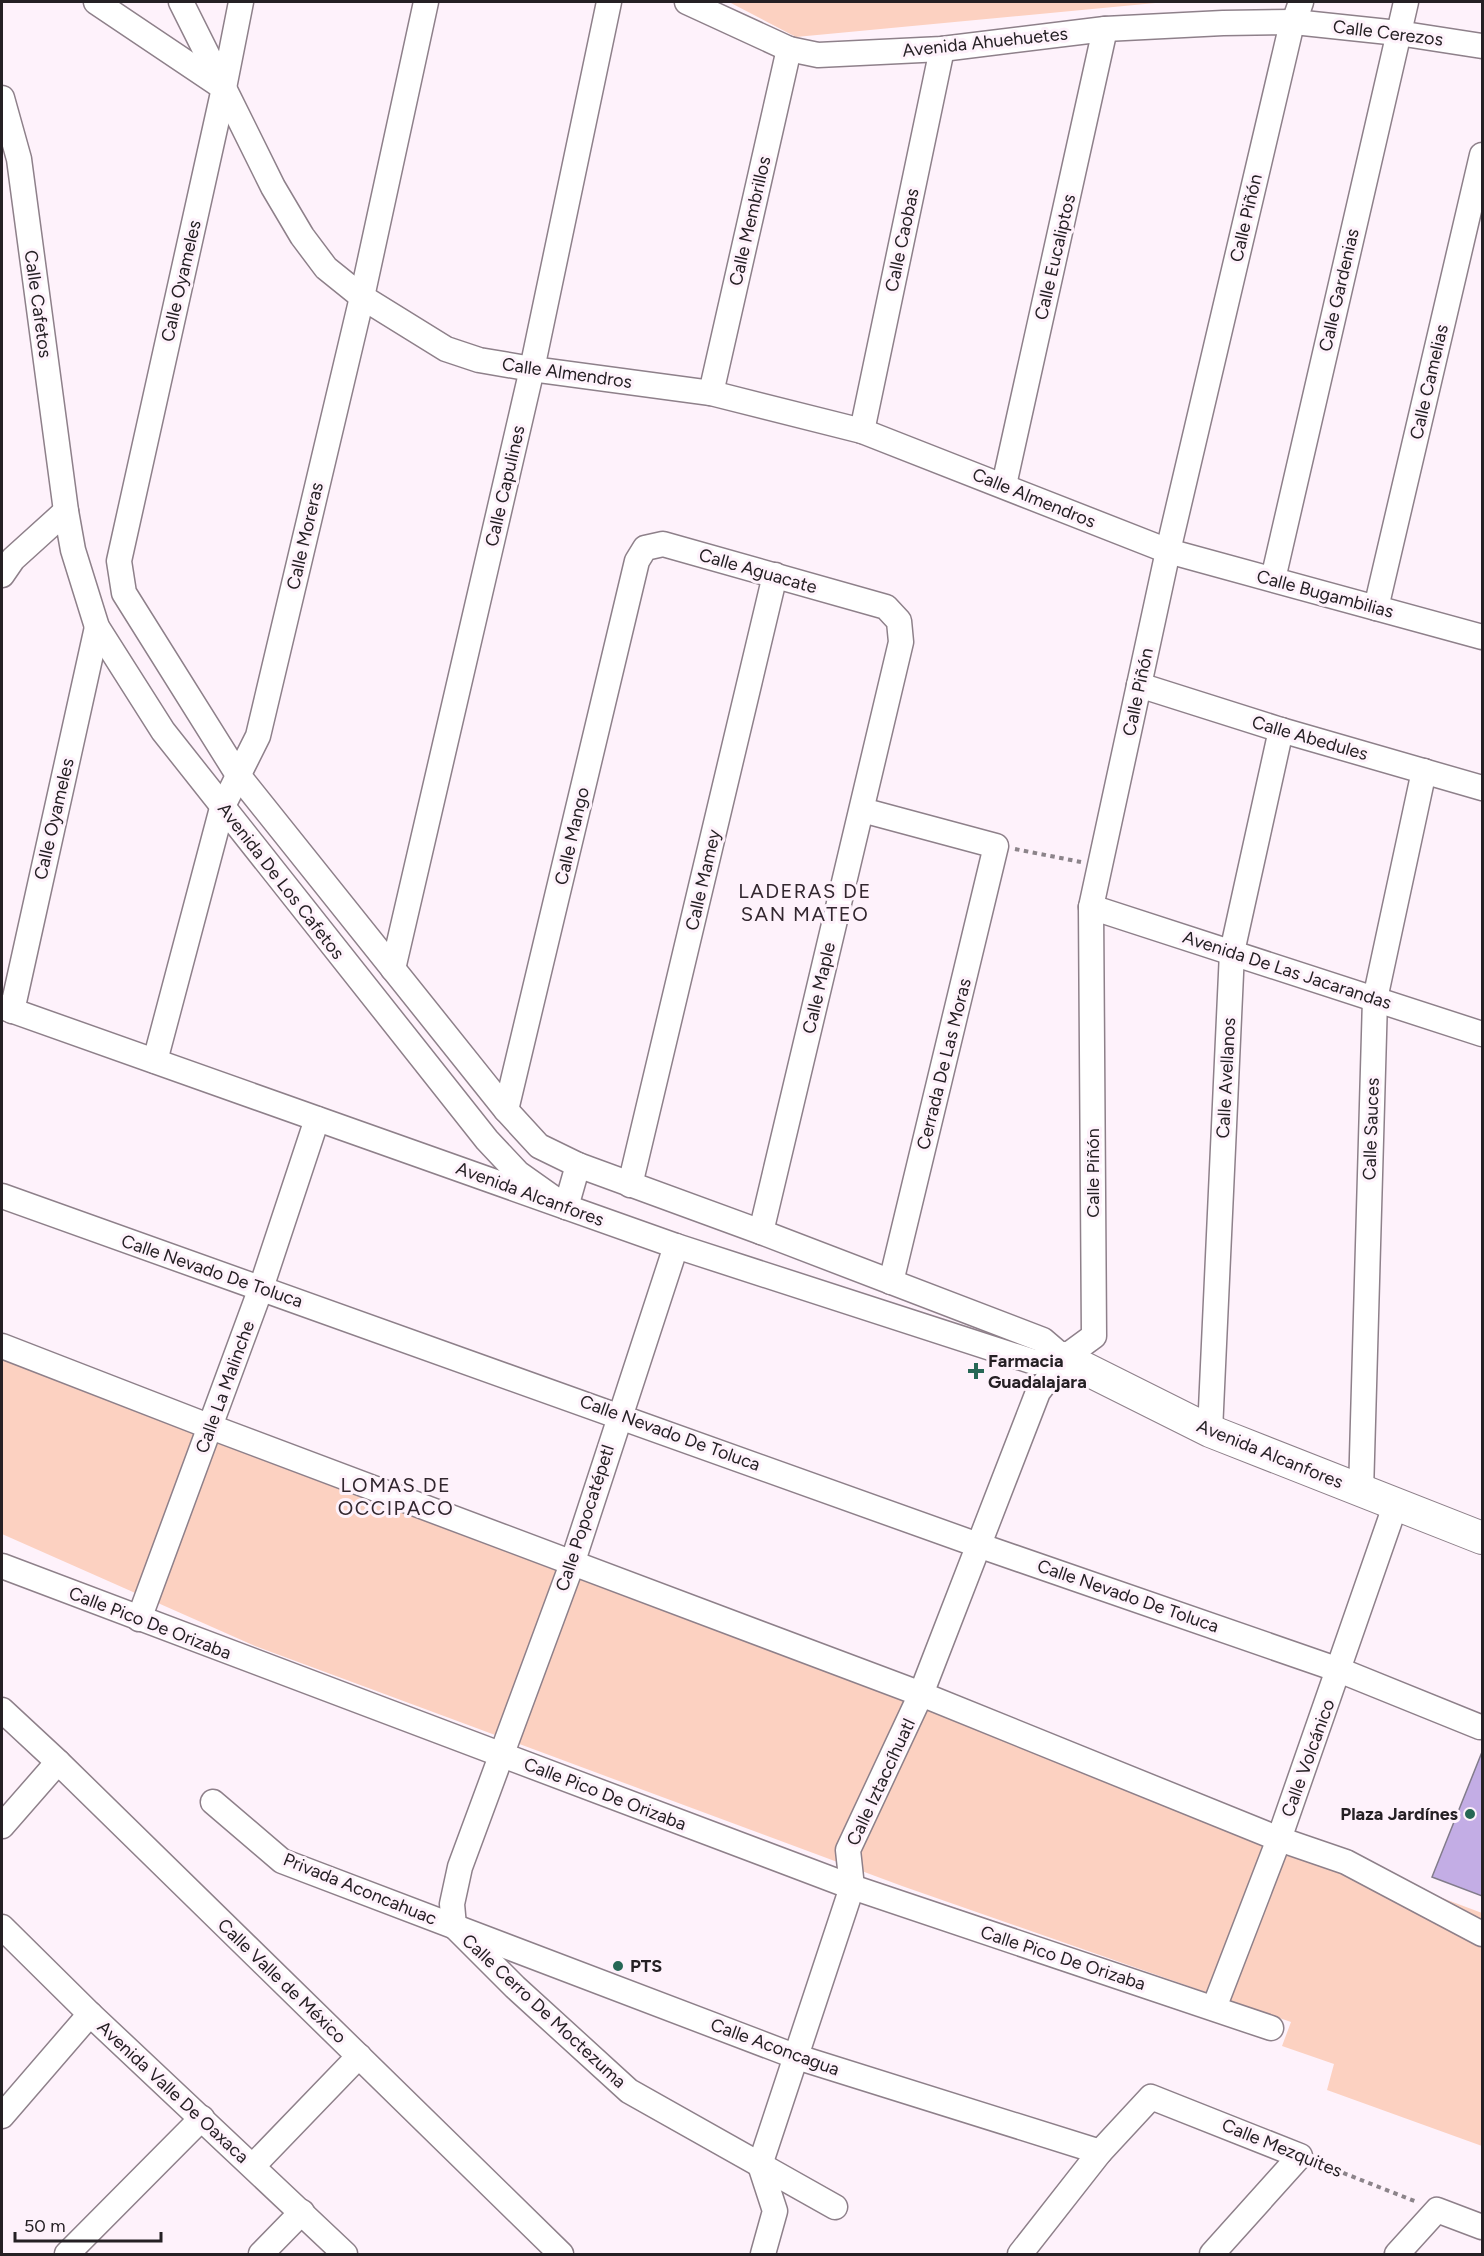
<svg xmlns="http://www.w3.org/2000/svg" width="1484" height="2256" font-family="Figtree,sans-serif">
<rect width="100%" height="100%" fill="#fef2fb"/>
<g fill="#fcd1c1">
<polygon points="729,2 1166,2 796,37"/>
<polygon points="2,1356 1482,1913 1482,2146 1327,2090 1334,2064 1282,2046 1291,2022 902,1886 255,1646 2,1534"/>
</g>
<polygon fill="#c3ade5" stroke="#827c8b" stroke-width="1.5" points="1482,1752 1482,1896 1432,1877"/>
<g fill="none" stroke-linecap="round" stroke-linejoin="round">
<g stroke="#8e808a" stroke-width="27">
<g id="minor">
<polyline points="96,2 224,88 273,187 302,236 326,268 362,297 446,349 479,360 532,369 711,393 862,431 1168,551 1482,637"/>
<polyline points="181,2 223,86"/>
<polyline points="241,2 224,88 119,561 124,593 238,775 506,1110 539,1146 578,1165 761,1232 1043,1340 1064,1358"/>
<polyline points="687,2 789,49 818,55 942,49 1105,29 1223,23 1294,22 1398,33 1482,46"/>
<polyline points="1294,22 1301,2"/>
<polyline points="2,98 19,159 66,511 73,550 97,627 163,731 487,1140 518,1173 566,1207"/>
<polyline points="711,393 789,49"/>
<polyline points="862,431 942,49"/>
<polyline points="1004,485 1105,29"/>
<polyline points="2,575 13,559 66,511"/>
<polyline points="1273,579 1406,2"/>
<polyline points="1376,608 1482,155"/>
<polyline points="1139,685 1281,730 1482,788"/>
<polyline points="862,810 996,846 891,1282"/>
<polyline points="1091,907 1482,1034"/>
<polyline points="393,969 532,369 609,2"/>
<polyline points="2,1007 676,1246 1034,1362 1064,1358"/>
<polyline points="12,1011 97,627"/>
<polyline points="155,1061 222,808 258,736 362,297 426,2"/>
<polyline points="506,1110 637,561 645,548 663,544 886,607 899,621 901,642 761,1232"/>
<polyline points="630,1185 775,575"/>
<polyline points="2,1196 978,1545 1339,1670 1480,1727"/>
<polyline points="566,1207 578,1165"/>
<polyline points="676,1246 572,1564 460,1867 452,1904 454,1926 515,1987 629,2091 835,2207"/>
<polyline points="2,1346 211,1427 921,1694 1279,1839 1346,1862 1482,1934"/>
<polyline points="1210,1431 1232,952 1281,730"/>
<polyline points="1361,1492 1375,999 1424,771"/>
<polyline points="2,1566 852,1887 1271,2028"/>
<polyline points="139,1619 261,1288 317,1119"/>
<polyline points="2,1710 58,1762 561,2254"/>
<polyline points="213,1802 282,1861 797,2057 1100,2152"/>
<polyline points="2,1826 58,1762"/>
<polyline points="2,1927 90,2014 345,2254"/>
<polyline points="1214,2008 1279,1839 1395,1506"/>
<polyline points="2,2116 90,2014"/>
<polyline points="253,2166 359,2056"/>
<polyline points="67,2254 202,2118"/>
<polyline points="261,2254 302,2212"/>
<polyline points="763,2254 775,2211 760,2165 852,1887 848,1850 921,1694 1038,1392 1064,1358 1094,1336 1091,907 1168,551 1292,23"/>
<polyline points="1020,2254 1100,2152 1151,2097 1300,2156 1212,2254"/>
<polyline points="1397,2254 1437,2210 1482,2227"/>
</g>
</g>
<g stroke="#8e808a" stroke-width="34">
<polyline id="major" points="1064,1358 1210,1431 1482,1538"/>
</g>
<g stroke="#8c848a" stroke-width="4" stroke-dasharray="4.5 4.5" stroke-linecap="butt">
<polyline points="1015,849 1081,862"/>
<polyline points="1318,2163 1417,2202"/>
</g>
<use href="#minor" stroke="#fff" stroke-width="24"/>
<use href="#major" stroke="#fff" stroke-width="32"/>
</g>
<g fill="#266755" stroke="#fef2fb" stroke-width="2">
<path d="M973 1362h6v6h6v6h-6v6h-6v-6h-6v-6h6z"/>
<circle cx="1470" cy="1814" r="6"/>
<circle cx="618" cy="1966" r="6"/>
</g>
<g text-anchor="middle" stroke-width="6" stroke-linejoin="round" paint-order="stroke">
<g font-size="18" fill="#252024" stroke="#fef2fb">
<text transform="translate(1388 33) rotate(7)" y="6">Calle Cerezos</text>
<text transform="translate(985 42) rotate(-6)" y="6">Avenida Ahuehuetes</text>
<text transform="translate(1246 218) rotate(-77)" y="6">Calle Piñón</text>
<text transform="translate(750 221) rotate(-77)" y="6">Calle Membrillos</text>
<text transform="translate(902 240) rotate(-78)" y="6">Calle Caobas</text>
<text transform="translate(1055 257) rotate(-77)" y="6">Calle Eucaliptos</text>
<text transform="translate(181 281) rotate(-77)" y="6">Calle Oyameles</text>
<text transform="translate(1339 290) rotate(-77)" y="6">Calle Gardenias</text>
<text transform="translate(38 304) rotate(82)" y="6">Calle Cafetos</text>
<text transform="translate(567 373) rotate(8)" y="6">Calle Almendros</text>
<text transform="translate(1429 382) rotate(-77)" y="6">Calle Camelias</text>
<text transform="translate(505 486) rotate(-77)" y="6">Calle Capulines</text>
<text transform="translate(1034 498) rotate(22)" y="6">Calle Almendros</text>
<text transform="translate(305 536) rotate(-77)" y="6">Calle Moreras</text>
<text transform="translate(758 571) rotate(16)" y="6">Calle Aguacate</text>
<text transform="translate(1325 594) rotate(15)" y="6">Calle Bugambilias</text>
<text transform="translate(1138 692) rotate(-78)" y="6">Calle Piñón</text>
<text transform="translate(1310 738) rotate(16)" y="6">Calle Abedules</text>
<text transform="translate(54 819) rotate(-77)" y="6">Calle Oyameles</text>
<text transform="translate(572 836) rotate(-77)" y="6">Calle Mango</text>
<text transform="translate(703 880) rotate(-77)" y="6">Calle Mamey</text>
<text transform="translate(281 881) rotate(52)" y="6">Avenida De Los Cafetos</text>
<text transform="translate(1287 970) rotate(18)" y="6">Avenida De Las Jacarandas</text>
<text transform="translate(819 988) rotate(-77)" y="6">Calle Maple</text>
<text transform="translate(944 1064) rotate(-76)" y="6">Cerrada De Las Moras</text>
<text transform="translate(1226 1078) rotate(-87)" y="6">Calle Avellanos</text>
<text transform="translate(1371 1129) rotate(-88)" y="6">Calle Sauces</text>
<text transform="translate(1093 1173) rotate(-90)" y="6">Calle Piñón</text>
<text transform="translate(530 1194) rotate(20)" y="6">Avenida Alcanfores</text>
<text transform="translate(212 1271) rotate(19)" y="6">Calle Nevado De Toluca</text>
<text transform="translate(225 1387) rotate(-70)" y="6">Calle La Malinche</text>
<text transform="translate(670 1433) rotate(20)" y="6">Calle Nevado De Toluca</text>
<text transform="translate(1270 1454) rotate(22)" y="6">Avenida Alcanfores</text>
<text transform="translate(585 1518) rotate(-72)" y="6">Calle Popocatépetl</text>
<text transform="translate(1128 1596) rotate(19)" y="6">Calle Nevado De Toluca</text>
<text transform="translate(150 1623) rotate(21)" y="6">Calle Pico De Orizaba</text>
<text transform="translate(1308 1758) rotate(-70)" y="6">Calle Volcánico</text>
<text transform="translate(881 1782) rotate(-65)" y="6">Calle Iztaccíhuatl</text>
<text transform="translate(605 1794) rotate(21)" y="6">Calle Pico De Orizaba</text>
<text transform="translate(360 1889) rotate(22)" y="6">Privada Aconcahuac</text>
<text transform="translate(1063 1958) rotate(18)" y="6">Calle Pico De Orizaba</text>
<text transform="translate(282 1981) rotate(44)" y="6">Calle Valle de México</text>
<text transform="translate(544 2011) rotate(43)" y="6">Calle Cerro De Moctezuma</text>
<text transform="translate(775 2047) rotate(20)" y="6">Calle Aconcagua</text>
<text transform="translate(173 2092) rotate(43)" y="6">Avenida Valle De Oaxaca</text>
<text transform="translate(1282 2148) rotate(22)" y="6">Calle Mezquites</text>
</g>
<g font-size="18" font-weight="bold" fill="#252024" stroke="#fef2fb" text-anchor="start">
<text x="988" y="1367">Farmacia<tspan x="988" dy="21">Guadalajara</tspan></text>
<text x="1458" y="1820" text-anchor="end">Plaza Jardínes</text>
<text x="630" y="1972">PTS</text>
</g>
<g font-size="20" letter-spacing="1.5" fill="#32272f" stroke="#fef2fb">
<text x="805" y="898">LADERAS DE<tspan x="805" dy="23">SAN MATEO</tspan></text>
<text x="396" y="1492">LOMAS DE<tspan x="396" dy="23">OCCIPACO</tspan></text>
</g>
</g>
<rect width="1484" height="2256" fill="none" stroke="#252024" stroke-width="6"/>
<path d="M15 2232v9h146v-9" fill="none" stroke="#252024" stroke-width="3"/>
<text x="24" y="2232" font-size="18" fill="#252024" stroke="#fef2fb" stroke-width="4.5" paint-order="stroke">50 m</text>
</svg>
